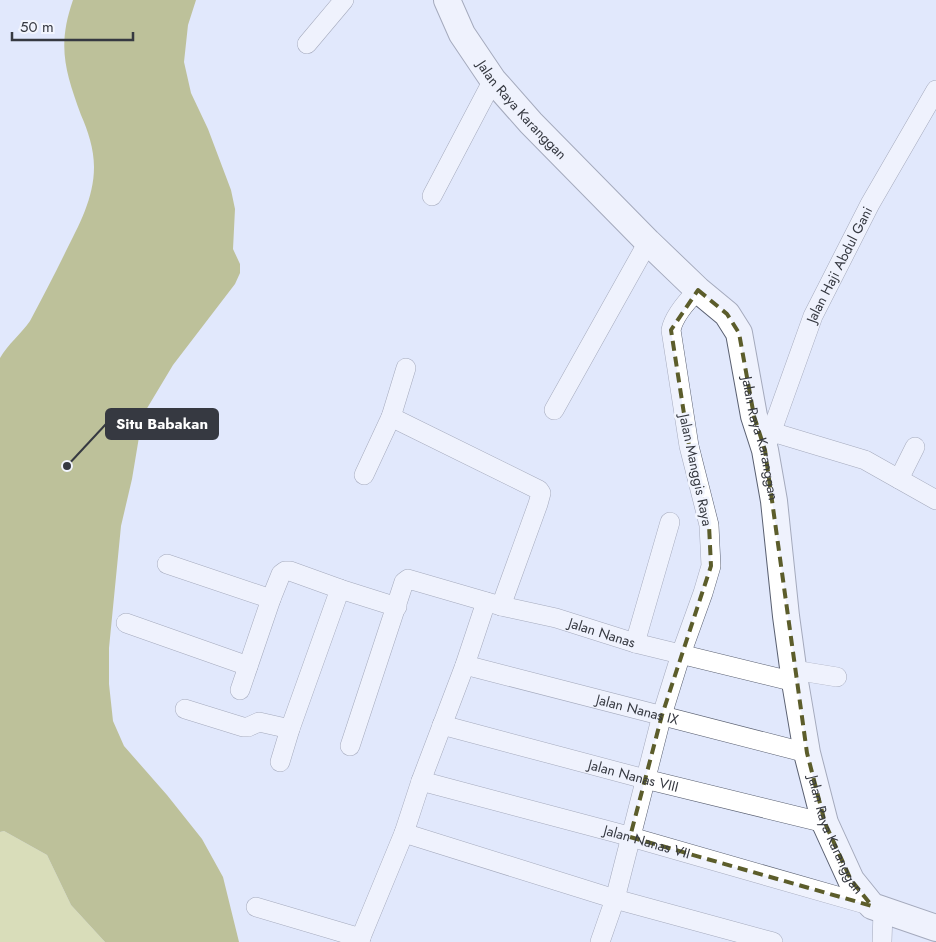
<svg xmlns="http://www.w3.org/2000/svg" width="936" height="942" font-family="Jost,sans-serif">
<rect width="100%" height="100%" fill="#e1e8fc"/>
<polygon fill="#ced16b" points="4,831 47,855 71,905 105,942 0,942 0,832"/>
<path fill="#919225" d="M73,0H196L188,25L184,62L191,93L208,129L231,190L235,209L233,249L240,264V273L235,284L173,365L146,410L140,431L132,479L121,526L109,648V684L113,721L124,746L167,795L202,839L223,877L239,942H105L71,905L47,855L4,831L0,832V358C8,344 21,334 30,321C42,298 54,276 65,253C79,225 94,198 94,167C94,149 88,131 81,115C65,71 57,46 73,0Z"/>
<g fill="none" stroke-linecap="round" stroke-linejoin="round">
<g stroke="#5a6071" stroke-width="20">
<g id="street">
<polyline points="307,44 344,0"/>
<polyline points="432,196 493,80"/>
<polyline points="554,410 648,242"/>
<polyline points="391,417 539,490 541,493 538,504 501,606"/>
<polyline points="772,432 865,460 936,500"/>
<path id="s1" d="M765,450L813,316L870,204L936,90"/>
<polyline points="364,475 391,417 406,368"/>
<polyline points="899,479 915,447"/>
<polyline points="167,564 271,599"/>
<polyline points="126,623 248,666"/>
<polyline points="635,643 670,522"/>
<path id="s2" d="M465,665L807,753"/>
<polyline points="794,670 837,677"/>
<polyline points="240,690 271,599 281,574 285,571 290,571 340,589 397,607"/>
<polyline points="185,709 243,727 248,727 259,722 290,729"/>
<path id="s3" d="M442,725L645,779L825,823"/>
<path id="s4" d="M350,746L404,582L408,579L501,606L556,618L635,643L795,682"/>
<polyline points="280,762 290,729 340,589"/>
<path id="s5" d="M421,781L617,833L872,906"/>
<polyline points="404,833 615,899 773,942"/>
<polyline points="256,907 361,938"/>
<polyline points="359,942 404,833 421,781 465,665 486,602"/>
<path d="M600,942L615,899L662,715L681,654L703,593L711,566L709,525L689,446L671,330C674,315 688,300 698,290"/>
<polyline points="882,942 883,911"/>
</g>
</g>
<g stroke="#5a6071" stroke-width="28">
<g id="secondary">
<path id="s6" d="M447,0L462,34L493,80L531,123L648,242L698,290L727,314L739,333L754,416L765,450L774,501L786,616L795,682L807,753L825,823L851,880L872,906L936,928"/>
</g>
</g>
<use href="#street" stroke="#fff" stroke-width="19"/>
<use href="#secondary" stroke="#fff" stroke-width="26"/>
</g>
<path d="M0 0H936V942H0ZM698,290L727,314L739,333L754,416L765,450L807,753L825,823L851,880L872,906L630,837L662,715L711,566L709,525L689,446L671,330Z" fill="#e1e8fc" fill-opacity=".55" fill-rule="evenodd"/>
<path fill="none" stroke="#5c5d2b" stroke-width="4" stroke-dasharray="10 6" stroke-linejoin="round" d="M698,290L727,314L739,333L754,416L765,450L807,753L825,823L851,880L872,906L630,837L662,715L711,566L709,525L689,446L671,330Z"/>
<g text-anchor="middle" stroke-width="5" stroke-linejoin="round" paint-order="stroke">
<g font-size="14" fill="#363941" stroke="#f2f5fe">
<text dy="5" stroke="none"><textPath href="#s6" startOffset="134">Jalan Raya Karanggan</textPath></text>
<text dy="5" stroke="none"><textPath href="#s1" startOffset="200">Jalan Haji Abdul Gani</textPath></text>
<text dy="5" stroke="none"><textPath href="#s6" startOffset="554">Jalan Raya Karanggan</textPath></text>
<text transform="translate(696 470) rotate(78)" y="5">Jalan Manggis Raya</text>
<text dy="5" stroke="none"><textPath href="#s4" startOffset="379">Jalan Nanas</textPath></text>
<text dy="5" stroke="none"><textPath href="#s2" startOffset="178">Jalan Nanas IX</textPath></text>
<text dy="5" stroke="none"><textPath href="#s3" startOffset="198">Jalan Nanas VIII</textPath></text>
<text dy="5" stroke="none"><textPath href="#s6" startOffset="959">Jalan Raya Karanggan</textPath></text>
<text dy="5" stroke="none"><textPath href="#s5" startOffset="234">Jalan Nanas VII</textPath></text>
</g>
</g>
<path fill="none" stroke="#363941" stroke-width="2" d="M67 466L106 424"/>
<circle fill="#363941" stroke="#f2f5fe" stroke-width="2" cx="67" cy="466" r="5"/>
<rect fill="#363941" stroke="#363941" stroke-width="2" x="106" y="409" width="112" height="30" rx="5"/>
<g font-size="15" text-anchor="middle" font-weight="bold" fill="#fff">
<text x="162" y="429">Situ Babakan</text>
</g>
<path d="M12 32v8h121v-8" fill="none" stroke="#363941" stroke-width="2.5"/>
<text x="20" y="32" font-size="15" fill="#363941" stroke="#f2f5fe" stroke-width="4" paint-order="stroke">50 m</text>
</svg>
